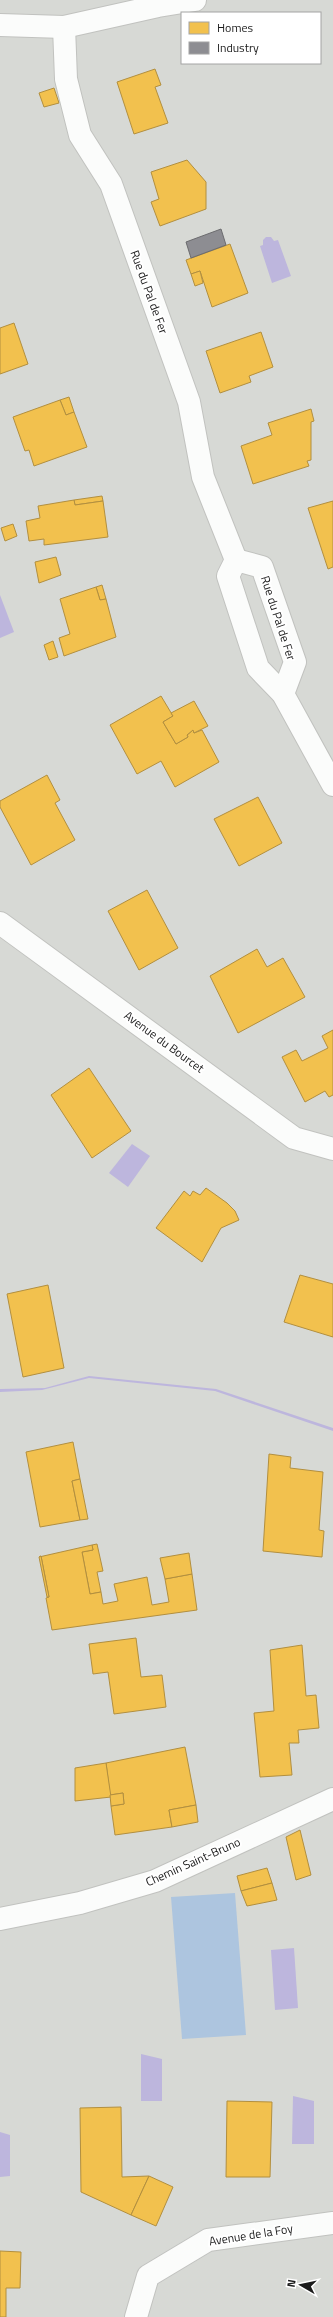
<svg xmlns="http://www.w3.org/2000/svg" width="333" height="2317" font-family="'Titillium Web',sans-serif">
<rect width="100%" height="100%" fill="#e6eae3"/>
<path fill="#d7d9d5" fill-rule="evenodd" d="M0,0H333V2317H0ZM182,13H320V63H182Z"/>
<polygon fill="#adc5df" points="235,1893 246,2035 182,2039 171,1897"/>
<g fill="#bdb6dd">
<polygon points="266,237 271,237 274,241 278,240 291,276 272,283 260,246 263,245 263,240"/>
<polygon points="0,595 14,632 0,638"/>
<polygon points="132,1144 150,1156 128,1187 109,1173"/>
<polygon points="89,1376 216,1389 333,1428 333,1431 215,1391 89,1378 42,1390 0,1392 0,1389 45,1388"/>
<polygon points="294,1948 298,2008 275,2010 271,1950"/>
<polygon points="141,2054 162,2059 162,2101 141,2101"/>
<polygon points="293,2096 314,2101 314,2144 292,2144"/>
<polygon points="0,2132 10,2135 10,2176 0,2177"/>
</g>
<g fill="#f2c14e" stroke="#b28f3f">
<polygon points="155,69 161,85 155,87 168,123 134,134 117,82"/>
<polygon points="54,88 59,103 44,107 39,93"/>
<polygon points="187,160 206,182 206,209 160,226 151,202 159,199 151,172"/>
<polygon points="230,244 248,293 212,307 200,271 191,274 186,260"/>
<polygon points="200,271 203,283 195,286 191,274"/>
<polygon points="14,323 28,364 0,374 0,328"/>
<polygon points="261,332 273,367 249,376 251,382 220,393 206,351"/>
<polygon points="69,397 74,412 66,415 60,400"/>
<polygon points="60,400 66,415 74,412 87,447 34,466 29,450 25,451 13,417"/>
<polygon points="311,409 314,421 311,422 311,460 307,461 309,466 253,484 241,446 272,435 268,423"/>
<polygon points="102,496 103,501 75,505 74,500"/>
<polygon points="74,500 75,505 103,501 108,537 44,545 44,539 29,541 26,521 40,518 38,506"/>
<polygon points="333,501 333,567 328,569 308,508"/>
<polygon points="13,524 17,536 5,541 1,528"/>
<polygon points="56,557 61,575 39,583 35,562"/>
<polygon points="102,585 106,599 100,600 96,587"/>
<polygon points="96,587 100,600 106,599 116,637 64,656 59,638 70,634 60,599"/>
<polygon points="53,641 58,657 49,660 44,645"/>
<polygon points="161,696 173,716 163,722 176,744 188,737 187,735 193,730 194,733 202,730 219,762 175,787 161,761 137,774 110,725"/>
<polygon points="194,701 208,726 194,733 193,730 187,735 188,737 176,744 163,722 173,716 171,713"/>
<polygon points="47,775 60,800 55,803 75,840 31,865 0,807 0,801"/>
<polygon points="258,797 282,843 239,866 214,819"/>
<polygon points="147,890 178,948 139,970 108,911"/>
<polygon points="257,949 267,967 283,958 305,997 238,1033 210,976"/>
<polygon points="333,1030 333,1095 329,1097 325,1091 305,1102 282,1057 296,1050 302,1061 328,1048 322,1036"/>
<polygon points="89,1068 131,1131 92,1158 51,1095"/>
<polygon points="206,1188 227,1203 235,1211 239,1220 221,1228 202,1262 156,1228 184,1191 190,1196 193,1191 200,1195"/>
<polygon points="300,1275 333,1284 333,1337 284,1322"/>
<polygon points="48,1285 64,1368 23,1377 7,1294"/>
<polygon points="73,1442 80,1479 72,1481 80,1520 40,1527 26,1452"/>
<polygon points="269,1454 291,1457 290,1468 323,1472 319,1530 324,1531 322,1557 263,1551"/>
<polygon points="80,1479 88,1519 80,1520 72,1481"/>
<polygon points="97,1544 103,1571 97,1572 101,1592 90,1594 82,1552 93,1550 92,1545"/>
<polygon points="92,1545 93,1550 82,1552 90,1594 101,1592 103,1604 118,1601 114,1584 147,1577 152,1605 169,1602 165,1579 192,1574 197,1610 52,1630 46,1598 49,1597 41,1556 39,1557"/>
<polygon points="189,1553 192,1574 165,1579 160,1558"/>
<polygon points="41,1556 49,1597 47,1597 39,1557"/>
<polygon points="136,1638 141,1677 162,1675 166,1707 114,1714 108,1672 93,1674 89,1644"/>
<polygon points="302,1645 306,1696 316,1695 319,1728 298,1730 299,1743 289,1743 292,1775 260,1777 254,1713 274,1711 270,1650"/>
<polygon points="185,1747 196,1805 169,1810 172,1827 115,1835 111,1806 124,1804 123,1793 110,1795 106,1763"/>
<polygon points="106,1763 111,1797 75,1801 75,1768"/>
<polygon points="123,1793 124,1804 111,1806 110,1795"/>
<polygon points="196,1805 198,1822 172,1827 169,1810"/>
<polygon points="300,1830 311,1875 296,1880 286,1837"/>
<polygon points="267,1868 272,1883 241,1891 237,1876"/>
<polygon points="272,1883 277,1900 247,1906 241,1891"/>
<polygon points="227,2101 272,2102 270,2177 226,2177"/>
<polygon points="121,2107 122,2177 149,2176 131,2215 81,2192 80,2108"/>
<polygon points="149,2176 173,2187 156,2226 131,2215"/>
<polygon points="0,2251 21,2252 20,2288 6,2288 6,2317 0,2317"/>
</g>
<polygon fill="#8d8d92" stroke="#6b6b6e" points="221,229 226,245 191,258 186,242"/>
<g fill="none" stroke-linecap="round" stroke-linejoin="round">
<g stroke="#c1c2bf" stroke-width="24">
<g id="minor">
<polyline points="64,27 66,79 80,135 111,184 189,402 203,477 236,560 228,576 258,668 283,694 333,785"/>
<polyline points="236,560 262,567 295,662 283,694"/>
<polyline points="0,923 294,1138 333,1149"/>
<polyline points="136,2317 148,2276 208,2240 333,2223"/>
</g>
</g>
<g stroke="#c1c2bf" stroke-width="24">
<g id="tertiary">
<polyline points="0,25 64,27 158,6 195,0"/>
<polyline points="0,1919 80,1903 155,1881 333,1799"/>
</g>
</g>
<use href="#minor" stroke="#fbfcfb" stroke-width="22"/>
<use href="#tertiary" stroke="#fbfcfb" stroke-width="22"/>
</g>
<g text-anchor="middle" stroke-width="4" stroke-linejoin="round" paint-order="stroke">
<g font-size="12" fill="#1b1b1b" stroke="#fff">
<text transform="translate(149 292) rotate(70)" y="4">Rue du Pal de Fer</text>
<text transform="translate(278 618) rotate(72)" y="4">Rue du Pal de Fer</text>
<text transform="translate(164 1042) rotate(36)" y="4">Avenue du Bourcet</text>
<text transform="translate(193 1862) rotate(-24)" y="4">Chemin Saint-Bruno</text>
<text transform="translate(251 2235) rotate(-9)" y="4">Avenue de la Foy</text>
</g>
</g>
<rect x="181" y="12" width="140" height="52" fill="#ffffff" stroke="#a4a4a4"/>
<rect x="189" y="22" width="20" height="12" fill="#f2c14e" stroke="#a4a4a4"/>
<text x="217" y="32" font-size="12" fill="#1b1b1b">Homes</text>
<rect x="189" y="42" width="20" height="12" fill="#8d8d92" stroke="#a4a4a4"/>
<text x="217" y="52" font-size="12" fill="#1b1b1b">Industry</text>
<g transform="translate(301 2285) rotate(279)" stroke="#ffffff" stroke-width="3" paint-order="stroke">
<path d="M0-3L7 15L0 10L-7 15Z" fill="#1b1b1b"/>
<text y="-6" font-size="11" font-weight="bold" text-anchor="middle" fill="#1b1b1b">N</text>
</g>
</svg>
